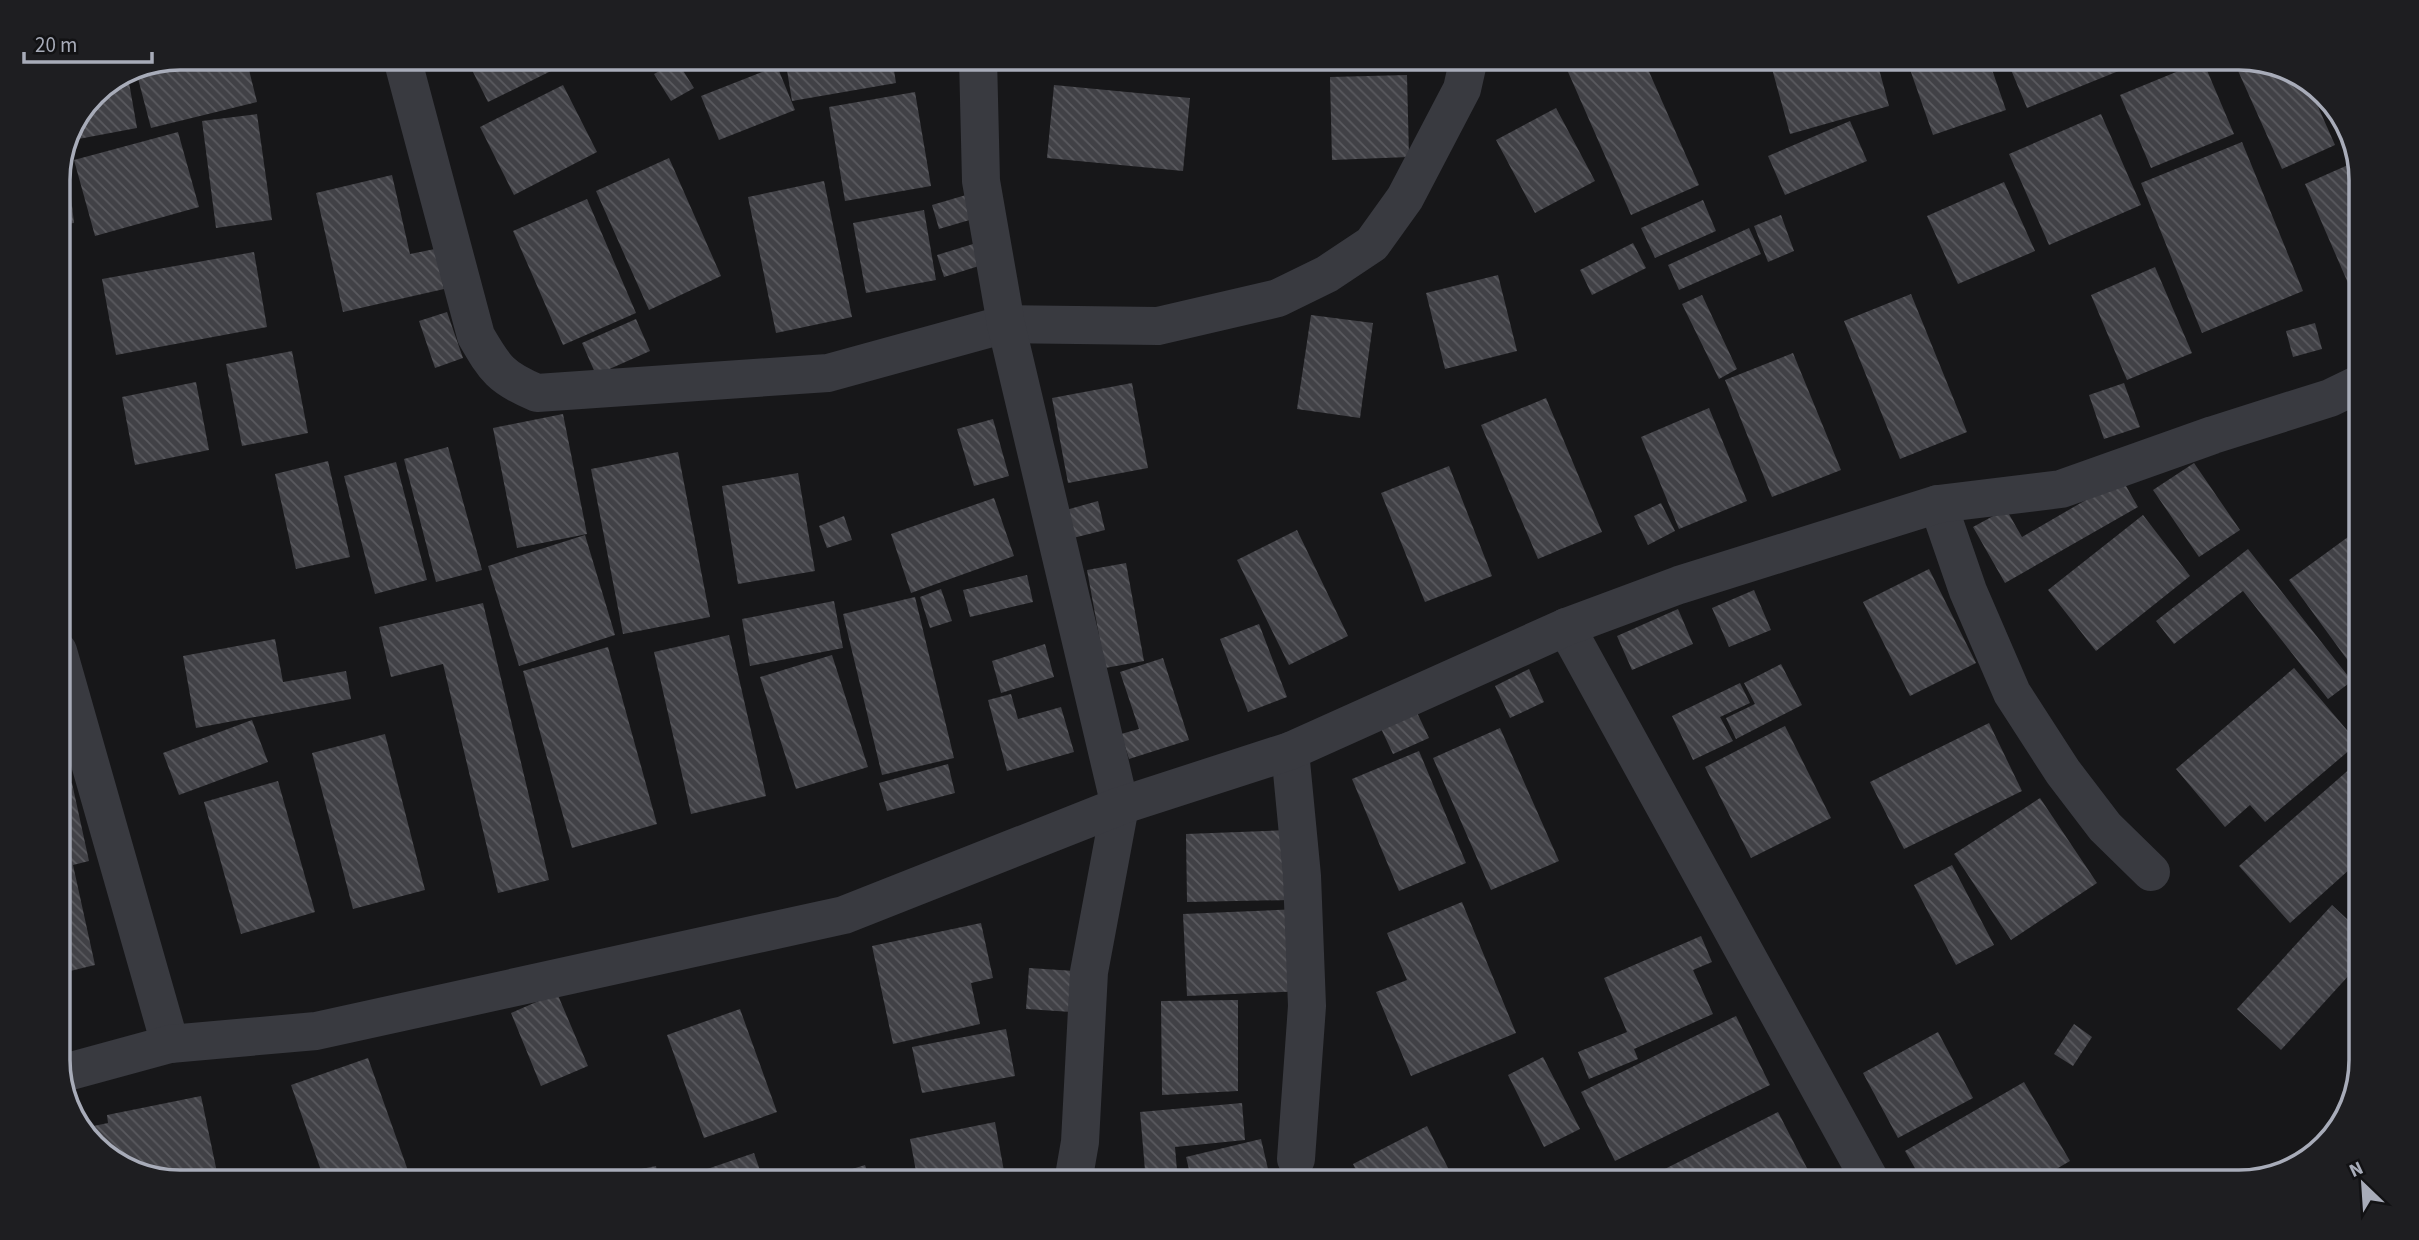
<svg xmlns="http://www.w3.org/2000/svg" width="2419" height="1240" font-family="'Source Sans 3',sans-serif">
<defs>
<pattern id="building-back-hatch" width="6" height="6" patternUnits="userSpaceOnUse" patternTransform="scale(1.75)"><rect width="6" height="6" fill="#414146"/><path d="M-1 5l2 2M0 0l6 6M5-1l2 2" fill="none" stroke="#5a5a5f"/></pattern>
</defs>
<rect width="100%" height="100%" fill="#171719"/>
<g fill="url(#building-back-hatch)">
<polygon points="180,58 246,58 257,102 151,128 135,67"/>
<polygon points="466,58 545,58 551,71 488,102"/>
<polygon points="785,58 892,58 896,83 792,101"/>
<polygon points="1051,58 1089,58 1089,59 1053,66"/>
<polygon points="1582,58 1643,58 1699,185 1631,215 1565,65"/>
<polygon points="1769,58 1876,58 1889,106 1790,134"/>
<polygon points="1906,58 1988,58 2006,110 1933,135"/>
<polygon points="2006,58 2134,58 2136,64 2027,108"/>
<polygon points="2246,59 2293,70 2308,84 2335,145 2282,169 2235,64"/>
<polygon points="677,61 694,88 671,101 654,74"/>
<polygon points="2203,61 2234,134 2151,168 2120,95"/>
<polygon points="777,66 795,110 719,140 701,96"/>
<polygon points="127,71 137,128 73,140 94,93"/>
<polygon points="1407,75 1409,157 1332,160 1330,77"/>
<polygon points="563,85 597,152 514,195 480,127"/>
<polygon points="1054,85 1190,98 1183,171 1047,158"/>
<polygon points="915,92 931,186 845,201 829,107"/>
<polygon points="1556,108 1595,181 1535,213 1496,140"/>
<polygon points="257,114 272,220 216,228 202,121"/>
<polygon points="2101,114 2141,205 2049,245 2009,154"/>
<polygon points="1850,121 1867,161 1785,195 1768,156"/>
<polygon points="178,132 199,207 95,236 74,160"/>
<polygon points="2242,142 2303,291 2202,333 2141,183"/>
<polygon points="669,158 721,276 649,310 596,191"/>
<polygon points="2357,161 2361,172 2361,313 2305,184"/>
<polygon points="67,164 74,223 58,225 58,172 61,165"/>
<polygon points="392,175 410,254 435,249 444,289 343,312 316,193"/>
<polygon points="824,181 852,317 776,333 748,197"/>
<polygon points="2004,182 2035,251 1958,284 1927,216"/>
<polygon points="966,195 973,219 939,229 932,205"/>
<polygon points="587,199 636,313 563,345 513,231"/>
<polygon points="1703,200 1716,231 1655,258 1641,228"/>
<polygon points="924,210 936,280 866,293 853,223"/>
<polygon points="1781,215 1794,251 1768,262 1754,226"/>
<polygon points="1749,228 1761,254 1679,290 1668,265"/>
<polygon points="1633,243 1646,268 1592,295 1580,270"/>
<polygon points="973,244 979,266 944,277 937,255"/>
<polygon points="254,252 267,327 116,355 102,279"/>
<polygon points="2155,267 2192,353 2127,380 2091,295"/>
<polygon points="1498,275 1517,351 1445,369 1426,293"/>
<polygon points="1911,294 1967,432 1900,459 1844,321"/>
<polygon points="1702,295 1737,369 1719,379 1682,304"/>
<polygon points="447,312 463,358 435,368 419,321"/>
<polygon points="1311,315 1373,323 1360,418 1297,409"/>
<polygon points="636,319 650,351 596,375 582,343"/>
<polygon points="2315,323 2322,349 2293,357 2286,331"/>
<polygon points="292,351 308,433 242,446 226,364"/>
<polygon points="1793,353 1841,470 1772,497 1725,380"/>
<polygon points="196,382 209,450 135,465 122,397"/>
<polygon points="1132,383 1148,468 1068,483 1052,398"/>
<polygon points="2124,383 2140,427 2104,439 2089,395"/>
<polygon points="1546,398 1602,532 1538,559 1481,425"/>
<polygon points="1709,408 1747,501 1679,529 1641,437"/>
<polygon points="563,414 587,534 517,548 493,428"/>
<polygon points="993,419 1009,476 974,486 957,429"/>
<polygon points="448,447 482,570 436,582 404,459"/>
<polygon points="678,452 710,617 623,634 591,469"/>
<polygon points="328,461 350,557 296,569 275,474"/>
<polygon points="396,462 427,580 375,594 344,476"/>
<polygon points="2194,463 2240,530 2199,557 2153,490"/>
<polygon points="1449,466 1492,576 1425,602 1381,493"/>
<polygon points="798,473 815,571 738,584 722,486"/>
<polygon points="2122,479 2138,507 2005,583 1973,527 2006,509 2022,537"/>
<polygon points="994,498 1014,556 911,593 891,534"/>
<polygon points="1098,501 1105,530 1073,538 1066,510"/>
<polygon points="1661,503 1675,531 1648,545 1634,516"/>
<polygon points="2143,515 2190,576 2096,651 2048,590"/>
<polygon points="844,516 852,540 827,548 819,526"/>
<polygon points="1297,530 1348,636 1289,665 1237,560"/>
<polygon points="585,535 615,635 519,666 488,566"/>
<polygon points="2348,537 2361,556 2361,670 2357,673 2289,580"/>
<polygon points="2248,549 2352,681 2328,699 2243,591 2174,644 2156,621"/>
<polygon points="1126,563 1144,661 1105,668 1087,570"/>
<polygon points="1929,569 1976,663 1910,696 1863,602"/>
<polygon points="1027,575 1033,602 970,617 963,590"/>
<polygon points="941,589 952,621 930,628 920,597"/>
<polygon points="1754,590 1771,630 1729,647 1712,608"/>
<polygon points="915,597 954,758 882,775 843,614"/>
<polygon points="834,601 843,648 750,666 742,619"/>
<polygon points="483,603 549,880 498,893 443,664 391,677 379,627"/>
<polygon points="1678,609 1693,644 1632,670 1617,636"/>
<polygon points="1259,624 1287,697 1248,712 1220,639"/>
<polygon points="729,635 766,796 691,814 654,652"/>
<polygon points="275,639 283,682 346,671 351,699 196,728 183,656"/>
<polygon points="1045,644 1054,677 1001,693 992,661"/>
<polygon points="608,647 657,824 572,848 523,671"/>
<polygon points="832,655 868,767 796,789 760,677"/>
<polygon points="1163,658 1189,740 1129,759 1121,734 1139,729 1120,672"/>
<polygon points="1781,664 1802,705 1736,739 1726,718 1755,704 1744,683"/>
<polygon points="2294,668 2358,743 2265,822 2250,805 2225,827 2176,769"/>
<polygon points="1529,669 1544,702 1510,718 1495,686"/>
<polygon points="1740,683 1750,703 1720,717 1733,741 1693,760 1672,716"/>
<polygon points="1011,694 1018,719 1061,707 1074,752 1007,771 988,700"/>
<polygon points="58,697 73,748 58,753"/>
<polygon points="1413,704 1429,738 1393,754 1377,720"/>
<polygon points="252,720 268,762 179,795 163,753"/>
<polygon points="1989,723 2022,791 1904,849 1870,782"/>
<polygon points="1785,726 1831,818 1751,858 1705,767"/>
<polygon points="1500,728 1559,861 1491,890 1433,758"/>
<polygon points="385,734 425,890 353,909 312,753"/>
<polygon points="1419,751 1466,863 1399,891 1352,779"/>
<polygon points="2361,759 2361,859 2290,923 2239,866"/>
<polygon points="948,764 955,793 887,811 879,783"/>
<polygon points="278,781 315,912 241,934 204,802"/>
<polygon points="72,783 89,861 73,865 95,965 58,974 58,786"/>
<polygon points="2040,798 2097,883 2011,940 1954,854"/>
<polygon points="1288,830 1290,900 1187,902 1186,834"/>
<polygon points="1952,865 1994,945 1956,965 1914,885"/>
<polygon points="1462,902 1516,1033 1411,1076 1376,992 1407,980 1387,933"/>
<polygon points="2332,905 2361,932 2361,962 2281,1050 2237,1009"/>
<polygon points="1301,909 1304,991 1187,996 1183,914"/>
<polygon points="981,923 993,978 971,983 980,1024 893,1044 872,946"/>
<polygon points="1701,936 1712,962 1693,970 1713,1014 1634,1049 1638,1059 1589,1079 1578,1052 1627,1032 1604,978"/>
<polygon points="1029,968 1075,971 1072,1012 1026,1009"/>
<polygon points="557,993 588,1066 541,1086 511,1013"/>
<polygon points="1238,1000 1238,1091 1162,1095 1161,1001"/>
<polygon points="740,1009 777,1112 704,1138 667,1035"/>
<polygon points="1736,1016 1770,1085 1615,1161 1581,1092"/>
<polygon points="2074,1024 2092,1037 2073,1066 2054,1054"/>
<polygon points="1006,1029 1015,1076 922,1093 912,1047"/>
<polygon points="1938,1032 1973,1098 1898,1138 1863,1073"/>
<polygon points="1543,1057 1580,1129 1544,1147 1508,1075"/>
<polygon points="368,1058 412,1182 325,1182 291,1085"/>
<polygon points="2024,1082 2070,1161 2034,1182 1923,1182 1905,1151"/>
<polygon points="201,1096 219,1182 180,1182 126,1170 79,1129 108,1123 107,1115"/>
<polygon points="1242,1103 1245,1140 1175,1147 1178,1182 1146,1182 1140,1112"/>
<polygon points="1778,1112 1810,1174 1793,1182 1639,1182"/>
<polygon points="995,1122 1006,1182 918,1182 910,1139"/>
<polygon points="1427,1126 1455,1182 1362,1182 1353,1164"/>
<polygon points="1261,1139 1271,1182 1192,1182 1186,1157"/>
<polygon points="754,1153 764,1182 676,1182 675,1180"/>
<polygon points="865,1165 871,1182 811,1182"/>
<polygon points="656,1166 659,1182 583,1182 583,1181"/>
</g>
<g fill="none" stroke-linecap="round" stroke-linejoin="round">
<g stroke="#393a40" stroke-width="38">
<path d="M402,58L476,336C495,369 501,378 537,393L828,373L1006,324L1158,326L1278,298L1327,274L1372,244L1405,198L1462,89L1469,58"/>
<polyline points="978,58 981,181 1006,324 1120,806 1089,972 1080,1142 1073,1182"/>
<polyline points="1938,504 1968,591 2012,693 2063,772 2105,827 2151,872"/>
<polyline points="1566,627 1871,1182"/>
<polyline points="58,651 170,1044"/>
<polyline points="1290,751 1302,876 1307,1006 1296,1159"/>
<polyline points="60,1074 170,1044 316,1031 844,915 1120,806 1290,751 1566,627 1679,585 1938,504 2061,489 2213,435 2330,398 2361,383"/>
</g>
</g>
<path d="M0 0H2419V1240H0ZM180 70H2239A110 110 0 0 1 2349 180V1060A110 110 0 0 1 2239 1170H180A110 110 0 0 1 70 1060V180A110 110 0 0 1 180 70Z" fill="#1e1e21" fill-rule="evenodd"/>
<path fill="none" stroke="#a8acb9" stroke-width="3.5" d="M180 70H2239A110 110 0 0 1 2349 180V1060A110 110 0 0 1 2239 1170H180A110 110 0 0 1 70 1060V180A110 110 0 0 1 180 70Z"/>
<g transform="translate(2363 1184) rotate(335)" stroke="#121214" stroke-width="5" paint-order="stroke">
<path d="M0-5L12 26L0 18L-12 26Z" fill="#a8acb9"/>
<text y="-10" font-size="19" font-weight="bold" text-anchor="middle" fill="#a8acb9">N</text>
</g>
<path d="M24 52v10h128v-10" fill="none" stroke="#a8acb9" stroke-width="3.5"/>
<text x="35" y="52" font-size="21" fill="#a8acb9" stroke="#121214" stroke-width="5" paint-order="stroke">20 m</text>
</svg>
